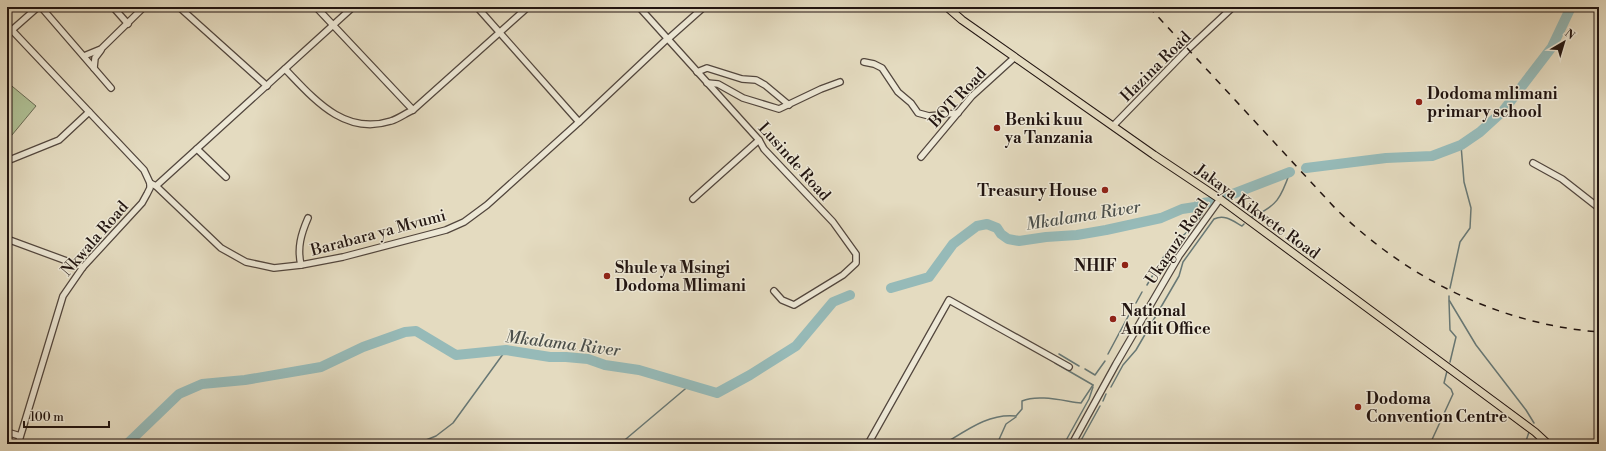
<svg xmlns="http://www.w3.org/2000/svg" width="1606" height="451" font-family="'Libre Bodoni',serif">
<rect width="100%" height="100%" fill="#e4dbc0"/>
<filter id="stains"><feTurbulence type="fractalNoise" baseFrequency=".005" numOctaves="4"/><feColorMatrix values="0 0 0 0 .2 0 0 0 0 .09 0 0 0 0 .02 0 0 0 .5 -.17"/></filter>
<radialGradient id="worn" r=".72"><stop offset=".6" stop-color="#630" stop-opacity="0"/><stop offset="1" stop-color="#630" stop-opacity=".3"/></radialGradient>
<polygon fill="#afc196" stroke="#686b54" points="7,82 36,106 7,141"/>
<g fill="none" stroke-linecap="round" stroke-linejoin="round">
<g stroke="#687875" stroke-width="1.5">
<path d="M1252,217C1277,206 1281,198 1290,172"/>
<polyline points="1171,246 1194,226 1203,213 1203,203"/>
<polyline points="1147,285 1167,251"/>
<polyline points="1450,288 1460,242 1470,228 1471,208 1464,182 1461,145"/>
<polyline points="1449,296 1449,300 1476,345 1526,410 1534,423"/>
<polyline points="1449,301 1450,330 1456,337 1450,362"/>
<polyline points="1136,303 1142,292"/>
<polyline points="1059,354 1079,366"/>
<polyline points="1108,354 1131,311"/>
<polyline points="1055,363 1093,385"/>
<polyline points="1085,369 1095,375 1105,361"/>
<path d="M1111,387L1123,365L1136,350L1179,276L1183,262L1214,219C1225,214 1233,221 1242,226L1244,224"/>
<polyline points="1103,401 1106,394"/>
<polyline points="421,444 426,440 436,436 453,423 506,350"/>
<polyline points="620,444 691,384"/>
<path d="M944,444C967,430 989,413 1016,416L1022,409V401C1038,394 1064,401 1081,403L1093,385"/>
<polyline points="997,444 1006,424 1016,417"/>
<polyline points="1064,444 1089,399 1093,387"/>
<polyline points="1079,444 1100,406"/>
<polyline points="1430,444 1453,394 1451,389 1444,383 1447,371"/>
<polyline points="1525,444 1529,432"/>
</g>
<g stroke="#96bab8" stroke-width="10">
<polyline points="1306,168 1386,158 1432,156 1461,145 1480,132 1503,111 1552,47 1571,7"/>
<polyline points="1225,197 1290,172"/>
<polyline points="891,288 929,277 953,244 977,226 987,224 997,228 1001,234 1008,239 1019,241 1046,237 1077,235 1106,230 1161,218 1182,209 1195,207 1203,203 1210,202"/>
<polyline points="127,444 179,394 202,384 245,380 321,367 363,347 405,332 416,331 456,355 506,350 550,357 566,357 588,359 605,365 639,370 717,393 750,375 796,346 833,302 850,295"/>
</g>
<g stroke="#52463d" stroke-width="8">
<g id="minor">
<polyline points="41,7 111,88"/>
<polyline points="113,7 128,24"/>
<polyline points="179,7 267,86"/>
<polyline points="316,7 413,110"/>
<polyline points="477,7 579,122"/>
<polyline points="639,7 759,140 764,149 833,222 856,254 856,263 843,275 794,305 782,300 774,291"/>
<polyline points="7,25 144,170 150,183 150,188 147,194 142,203 83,267 63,296 18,444"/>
<polyline points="12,30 38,7"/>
<polyline points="668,39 704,7"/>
<polyline points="84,56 101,49 144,7"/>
<polyline points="864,62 874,64 882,68 898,92 911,103 918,113 929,116 958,113"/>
<polyline points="94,68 95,58 101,50"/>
<path d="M285,69C314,99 344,136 391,121C398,119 406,113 413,110L528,7"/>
<polyline points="697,72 707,68 742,79 756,80 765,85 789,105"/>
<polyline points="707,83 718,84 743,98 779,109 821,89 840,82"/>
<polyline points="1113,126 1188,49 1233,7"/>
<polyline points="197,149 226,177"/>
<polyline points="921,157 972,96 1015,57"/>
<polyline points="7,161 59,140 89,112"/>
<polyline points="1533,163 1562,179 1599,208"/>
<polyline points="150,183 156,186 221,248 246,262 274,268 301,265 343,257 446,230 464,222 487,205 579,122 667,39"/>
<polyline points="156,186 353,7"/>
<polyline points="693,199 759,140"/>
<polyline points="7,239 83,267"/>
<path d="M301,265C297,248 301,234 308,218"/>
<polyline points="7,432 20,436"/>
<polyline points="868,444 949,300 1069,367"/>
<polyline points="1072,444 1116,364 1179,256 1220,199"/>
</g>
</g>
<g stroke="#221511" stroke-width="9">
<polyline id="major" points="947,7 962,20 1154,155 1220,199 1496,403 1535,432 1548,444"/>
</g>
<use href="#minor" stroke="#ede8d6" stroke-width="5.5"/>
<use href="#major" stroke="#e4dbc0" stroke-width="7"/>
<path stroke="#221511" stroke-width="1.5" stroke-dasharray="7 7" stroke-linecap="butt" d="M1149,7L1335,208C1406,278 1499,324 1599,332"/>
</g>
<g fill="#8f2418" stroke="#ede8d6" stroke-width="1.5">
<circle cx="1419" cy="102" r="4"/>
<circle cx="997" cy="128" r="4"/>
<circle cx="1105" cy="190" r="4"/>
<circle cx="1125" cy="265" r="4"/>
<circle cx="607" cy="276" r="4"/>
<circle cx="1113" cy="319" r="4"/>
<circle cx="1358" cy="407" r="4"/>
</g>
<g text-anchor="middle" stroke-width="3" stroke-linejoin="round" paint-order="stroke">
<g font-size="16" fill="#221511" stroke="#ede8d6">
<text transform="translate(1155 66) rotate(-45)" y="6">Hazina Road</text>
<text transform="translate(957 97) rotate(-47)" y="6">BOT Road</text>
<text transform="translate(795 161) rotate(48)" y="6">Lusinde Road</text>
<text transform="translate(1258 211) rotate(36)" y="6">Jakaya Kikwete Road</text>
<text transform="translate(378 232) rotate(-15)" y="6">Barabara ya Mvumi</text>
<text transform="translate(94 238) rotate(-49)" y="6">Nkwala Road</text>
<text transform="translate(1176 241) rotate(-56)" y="6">Ukaguzi Road</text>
</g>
<g font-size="16" font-weight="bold" fill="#221511" stroke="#ede8d6" text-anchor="start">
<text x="1427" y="99">Dodoma mlimani<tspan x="1427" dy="18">primary school</tspan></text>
<text x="1005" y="125">Benki kuu<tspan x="1005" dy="18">ya Tanzania</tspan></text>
<text x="1097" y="196" text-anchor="end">Treasury House</text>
<text x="1117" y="271" text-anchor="end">NHIF</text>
<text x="615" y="273">Shule ya Msingi<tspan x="615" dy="18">Dodoma Mlimani</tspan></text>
<text x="1121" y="316">National<tspan x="1121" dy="18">Audit Office</tspan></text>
<text x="1366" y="404">Dodoma<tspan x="1366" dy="18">Convention Centre</tspan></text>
</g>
<g font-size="17" font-style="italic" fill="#4b4f4b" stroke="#ede8d6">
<text transform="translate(1083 215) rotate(-9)" y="6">Mkalama River</text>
<text transform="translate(563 343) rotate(7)" y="6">Mkalama River</text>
</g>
</g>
<rect width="1606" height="451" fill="none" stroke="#e4dbc0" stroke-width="24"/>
<rect x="8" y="8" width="1590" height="435" fill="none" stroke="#221511" stroke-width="2"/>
<rect x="12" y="12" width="1582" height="427" fill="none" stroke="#221511"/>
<g transform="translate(1564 42) rotate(38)" stroke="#ede8d6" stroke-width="3" paint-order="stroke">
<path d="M0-3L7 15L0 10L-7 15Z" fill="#221511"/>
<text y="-6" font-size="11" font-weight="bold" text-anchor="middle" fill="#221511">N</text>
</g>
<path d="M24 421v6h85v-6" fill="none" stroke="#221511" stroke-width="2"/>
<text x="30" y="421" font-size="12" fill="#221511" stroke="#ede8d6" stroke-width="3" paint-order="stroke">100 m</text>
<rect width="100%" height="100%" filter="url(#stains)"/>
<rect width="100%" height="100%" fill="url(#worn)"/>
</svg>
